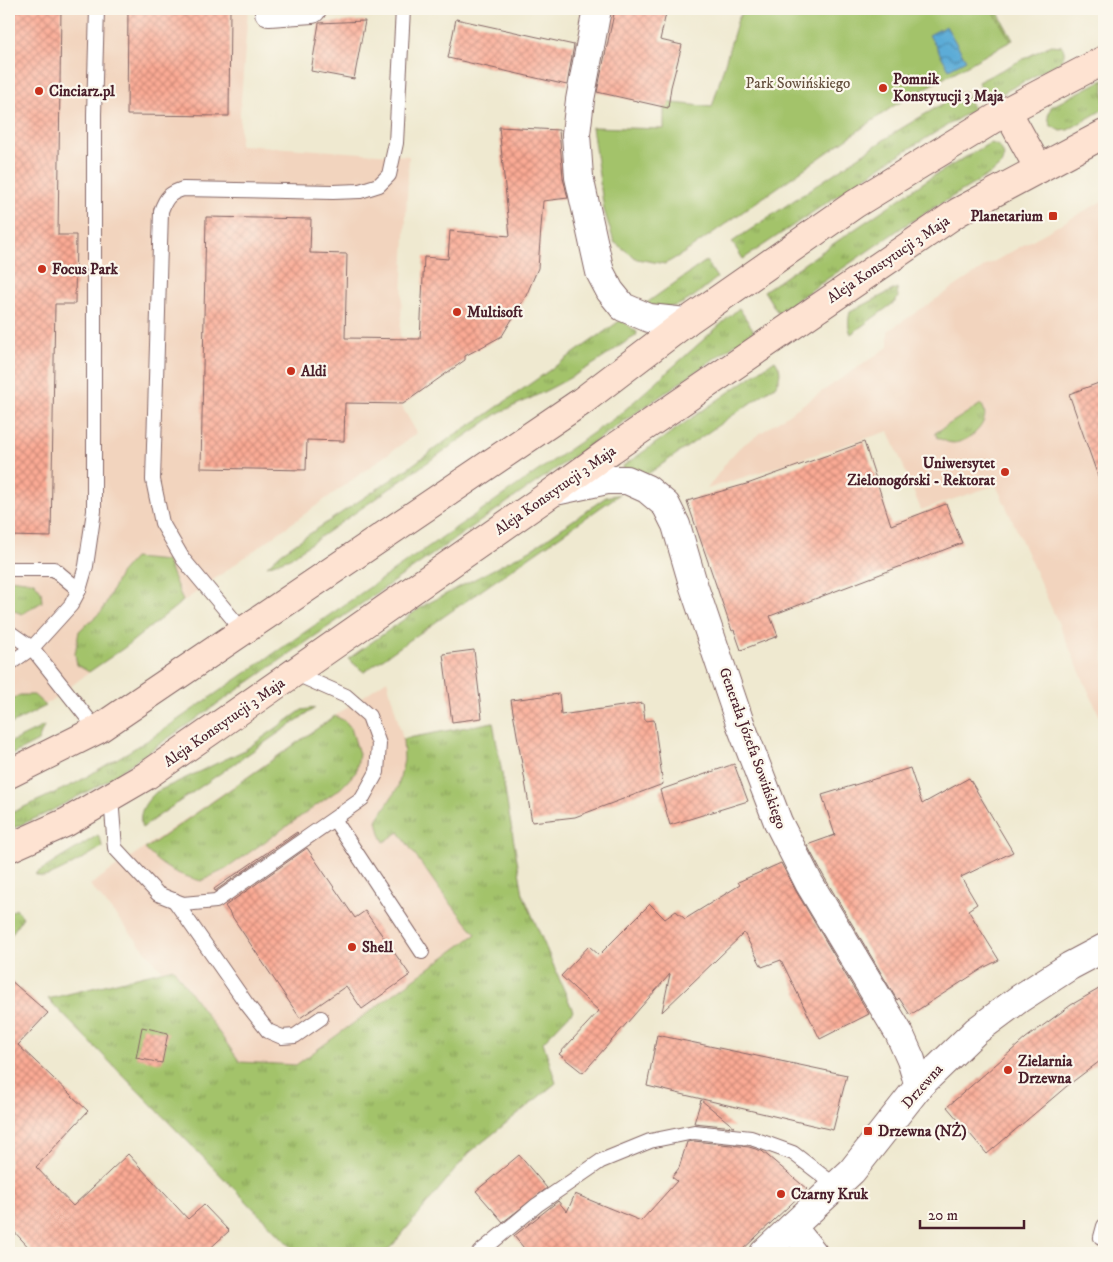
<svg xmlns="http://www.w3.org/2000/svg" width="1113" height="1262" font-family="'IM FELL DW Pica',serif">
<defs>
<pattern id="grass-tufts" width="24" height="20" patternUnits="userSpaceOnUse" patternTransform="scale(1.25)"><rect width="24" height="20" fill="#a3c36b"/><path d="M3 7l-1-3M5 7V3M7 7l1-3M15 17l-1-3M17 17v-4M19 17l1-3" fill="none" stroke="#879e58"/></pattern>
<pattern id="water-waves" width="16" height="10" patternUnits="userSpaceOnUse" patternTransform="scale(1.25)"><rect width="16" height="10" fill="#5cacd7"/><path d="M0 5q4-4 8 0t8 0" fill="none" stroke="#4e8baf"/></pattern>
<pattern id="building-cross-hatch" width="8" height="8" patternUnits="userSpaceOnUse" patternTransform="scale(1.25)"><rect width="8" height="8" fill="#fbaa94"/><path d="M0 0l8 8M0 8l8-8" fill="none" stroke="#cd8a79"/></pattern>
</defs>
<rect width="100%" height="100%" fill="#fbf7ec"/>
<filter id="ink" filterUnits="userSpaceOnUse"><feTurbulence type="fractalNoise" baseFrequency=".02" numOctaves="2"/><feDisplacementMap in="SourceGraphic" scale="10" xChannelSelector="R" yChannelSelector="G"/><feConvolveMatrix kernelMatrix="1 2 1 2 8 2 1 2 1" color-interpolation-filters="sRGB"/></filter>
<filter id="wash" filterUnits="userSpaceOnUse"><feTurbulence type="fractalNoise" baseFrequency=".0096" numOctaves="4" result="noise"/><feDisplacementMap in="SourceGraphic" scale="20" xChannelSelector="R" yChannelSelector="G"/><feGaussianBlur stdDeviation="1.12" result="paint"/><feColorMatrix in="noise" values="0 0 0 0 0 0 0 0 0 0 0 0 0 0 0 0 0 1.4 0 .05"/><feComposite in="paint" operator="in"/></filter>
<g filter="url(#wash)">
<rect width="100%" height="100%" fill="#efe9d0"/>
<g fill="#f2d4be">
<polygon points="9,9 248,9 240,112 240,145 409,156 397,398 417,433 162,617 50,702 9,724"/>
<polygon points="1104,200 1104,726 1015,526 996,485 921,510 889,431 707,489 729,459 740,447 888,347 888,331 986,266"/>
<polygon points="387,680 403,739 404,760 398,787 379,815 399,832 442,893 476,934 296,1065 240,1063 90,885"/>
</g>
<g fill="url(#grass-tufts)" stroke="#76714b">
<polygon points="972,9 996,9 1013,40 1003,44"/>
<path d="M1051,45L1062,46C1066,53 1064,57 1060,62L988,101L978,82Z"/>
<polygon points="1104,79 1104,109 1068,130 1060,131 1050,125 1048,116 1051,107"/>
<polygon points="964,91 974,109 892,159 743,259 732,242 897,131"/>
<path d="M990,143C998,144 1002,148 1004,156L1001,165L993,172L904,226L778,313L764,291L930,178Z"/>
<path d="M706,261L717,278C702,289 685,308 665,307C659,307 651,305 645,304Z"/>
<path d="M897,288L898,297L895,302L851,334C848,327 848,320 850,312Z"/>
<polygon points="739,308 754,331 105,782 47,813 9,830 9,814 76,783 150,739 619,415"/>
<path d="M621,320L637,332L636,336C622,343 610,354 597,362C566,381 534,398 500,412L290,558L267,566L281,553L404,471L454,435L483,417Z"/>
<path d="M775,360C782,369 781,377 775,386L648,474L632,470H624L623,466Z"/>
<path d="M981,404C994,420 971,442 953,443C948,443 943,440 938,438L935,433Z"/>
<polygon points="620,494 364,672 348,659 423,606 532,549 606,497"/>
<polygon points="134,558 167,561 183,601 124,648 89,672 77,665 75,654 79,631 102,611 120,574"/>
<polygon points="9,579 34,582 41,591 42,602 22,614 9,609"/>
<polygon points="20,695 34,695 46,706 9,725 9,700"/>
<path d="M315,708L154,819L142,828C137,812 146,802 156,792L245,750L302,710Z"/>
<path d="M335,716L345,721L351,728L359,754L356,772L341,788L226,869L201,881C174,873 164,869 145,849Z"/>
<polygon points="493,722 523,894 573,1011 543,1042 556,1083 469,1153 392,1246 384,1253 297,1253 48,999 173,968 240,1062 296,1065 476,934 442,893 399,832 384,842 380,834 377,820 398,787 404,760 403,739"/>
<polygon points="44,726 38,741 9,756 9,743"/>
<path d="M98,835L101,841L102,847C91,854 55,876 43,877C41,877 37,875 35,874Z"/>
<polygon points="16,909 23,917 9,938 9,913"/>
</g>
<polygon fill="#a3c36b" stroke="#76714b" points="755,9 992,9 1011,41 895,105 684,253 665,264 637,259 614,242 604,210 592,127 664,129 664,102 712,107 738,19 743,11"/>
<polygon fill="url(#water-waves)" stroke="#536681" points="946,26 966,60 949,69 929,35"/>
<g id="blocks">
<g fill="url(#building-cross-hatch)">
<polygon points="9,9 61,9 58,235 76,235 75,304 55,304 51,537 9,536"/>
<polygon points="128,9 230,9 229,116 127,115"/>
<polygon points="615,9 667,9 660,40 682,45 671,87 668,108 597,92"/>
<polygon points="456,19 574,45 567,85 448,58"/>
<polygon points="365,21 354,79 311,71 319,23"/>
<polygon points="499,127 559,130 563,178 568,198 543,201 538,268 526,296 502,336 465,356 465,360 403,404 345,403 344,441 307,440 306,470 201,468 206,217 311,219 310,253 347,254 345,338 420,339 424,257 448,259 450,231 510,236"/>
<polygon points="1104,381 1104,481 1100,482 1069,394"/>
<polygon points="864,442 891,525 946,504 962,543 770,616 778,636 741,650 734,630 732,631 687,501 750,483"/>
<polygon points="474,650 482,718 452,722 443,654"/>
<polygon points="559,694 561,715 643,703 645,721 654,720 663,784 575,817 532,822 511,700"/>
<polygon points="734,764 748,801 670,825 660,790"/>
<polygon points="910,768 922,804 969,778 1013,852 961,877 977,904 968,910 999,960 985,967 910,1015 899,998 897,1000 823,875 807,845 835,835 822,795"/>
<polygon points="297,832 298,833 215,891 214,889"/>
<polygon points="307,848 355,918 365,911 410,975 362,1009 346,986 300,1018 225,906"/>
<polygon points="781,863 796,891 869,1014 820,1039 781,960 762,967 744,933 662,1012 670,974 583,1073 559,1054 599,1011 561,976 589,946 599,955 650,904 665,919 676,911 685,919 740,885 738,882"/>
<polygon points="9,979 48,1013 18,1045 88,1111 36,1167 73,1206 128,1154 188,1219 204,1205 229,1231 205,1253 34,1253 9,1226"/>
<polygon points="1104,986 1104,1058 1067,1086 987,1154 947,1107 1026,1038 1071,1005"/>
<polygon points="142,1027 168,1033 162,1063 136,1058"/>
<polygon points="657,1035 847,1075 833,1130 647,1086"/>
<polygon points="701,1100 734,1127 694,1123"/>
<polygon points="694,1141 749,1147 762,1151 807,1189 739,1253 528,1253 514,1236 558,1201 567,1212 575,1194 641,1221 677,1181 672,1177 679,1168 687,1142"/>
<polygon points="519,1155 547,1188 503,1222 476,1191"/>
</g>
</g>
</g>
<g filter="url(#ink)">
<use href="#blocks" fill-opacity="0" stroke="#846665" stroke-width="1"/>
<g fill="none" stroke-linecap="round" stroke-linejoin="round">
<g stroke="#846665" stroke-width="16">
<g id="service">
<polyline points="9,569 54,569 79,590"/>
<path d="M243,631L183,559L162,523L153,480L161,211C166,197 170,193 183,189L333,192L360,191L379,185L389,175L396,143L403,9"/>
<polyline points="9,632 32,648 97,730"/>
<polyline points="9,664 32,648 71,605 79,590 86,566 94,511 94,114 97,9"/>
<polyline points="111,798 115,848 158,894 183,904 216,901 362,799 377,772 379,744 369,716 346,696 294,673"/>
<polyline points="334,819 422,952"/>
<polyline points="174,900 246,1003 268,1031 282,1037 295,1036 321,1018"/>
<polyline points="1104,1226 1101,1237 1104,1239"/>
<polyline points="479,1253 537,1205 601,1161 650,1141 694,1132 751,1138 793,1153 836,1186"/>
</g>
</g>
<g stroke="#846665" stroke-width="30">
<g id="minor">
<polyline points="597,9 580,100 576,134 579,177 600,272 610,291 623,307 649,318 686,322"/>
<polyline points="269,12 312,9"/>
<polyline points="555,491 607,480 627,480 647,489 666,505 676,525 694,587 740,723 778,822 809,883 899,1033 911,1060 919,1086"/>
<polyline points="792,1227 813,1253"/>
<polyline points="764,1253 852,1171 919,1086 976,1031 1019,999 1070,966 1104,948"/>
</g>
</g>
<g stroke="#846665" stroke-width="30">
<g id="secondary">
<polyline points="1007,111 1039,169"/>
<polyline points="9,774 97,730 581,402 686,322 855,204 1007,111 1104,60"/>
<polyline points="9,848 67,822 146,776 543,499 611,450 958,212 1104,134"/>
</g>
</g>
<use href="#service" stroke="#fff" stroke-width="14"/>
<use href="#minor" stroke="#fff" stroke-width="28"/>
<use href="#secondary" stroke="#fee3d2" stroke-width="28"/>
</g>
</g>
<g fill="#c8321e" stroke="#fbf7ec" stroke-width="2">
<circle cx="883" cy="88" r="5"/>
<circle cx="39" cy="91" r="5"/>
<rect x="1048" y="211" width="10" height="10" rx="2.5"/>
<circle cx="42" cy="269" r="5"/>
<circle cx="457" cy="312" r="5"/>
<circle cx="291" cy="371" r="5"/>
<circle cx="1005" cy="472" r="5"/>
<circle cx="352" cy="947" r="5"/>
<circle cx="1008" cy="1070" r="5"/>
<rect x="863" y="1126" width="10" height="10" rx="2.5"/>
<circle cx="781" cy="1194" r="5"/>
</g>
<g text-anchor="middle" stroke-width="4.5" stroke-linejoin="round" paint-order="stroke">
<g font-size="15" font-weight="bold" fill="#4a1f2b" stroke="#fbf7ec" text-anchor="start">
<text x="893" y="84">Pomnik<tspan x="893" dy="17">Konstytucji 3 Maja</tspan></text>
<text x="49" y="96">Cinciarz.pl</text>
<text x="1043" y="221" text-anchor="end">Planetarium</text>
<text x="52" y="274">Focus Park</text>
<text x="467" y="317">Multisoft</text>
<text x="301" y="376">Aldi</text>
<text x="995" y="468" text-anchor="end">Uniwersytet<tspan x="995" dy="17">Zielonogórski - Rektorat</tspan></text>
<text x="362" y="952">Shell</text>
<text x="1018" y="1066">Zielarnia<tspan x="1018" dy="17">Drzewna</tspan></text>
<text x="878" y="1136">Drzewna (NŻ)</text>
<text x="791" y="1199">Czarny Kruk</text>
</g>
<g font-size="15" fill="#65503e" stroke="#fbf7ec">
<text x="798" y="88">Park Sowińskiego</text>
</g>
<g font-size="15" fill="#4a1f2b" stroke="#fbf7ec">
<text transform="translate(888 259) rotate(-34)" y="5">Aleja Konstytucji 3 Maja</text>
<text transform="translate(555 490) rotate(-35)" y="5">Aleja Konstytucji 3 Maja</text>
<text transform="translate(224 722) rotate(-35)" y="5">Aleja Konstytucji 3 Maja</text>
<text transform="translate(753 748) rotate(70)" y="5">Generała Józefa Sowińskiego</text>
<text transform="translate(922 1086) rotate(-48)" y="5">Drzewna</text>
</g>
</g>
<rect width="1113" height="1262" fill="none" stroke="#fbf7ec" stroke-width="30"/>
<path d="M920 1220v8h104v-8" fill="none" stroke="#4a1f2b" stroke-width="2.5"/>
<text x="928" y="1220" font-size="15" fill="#4a1f2b" stroke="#fbf7ec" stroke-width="4" paint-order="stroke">20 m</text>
</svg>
